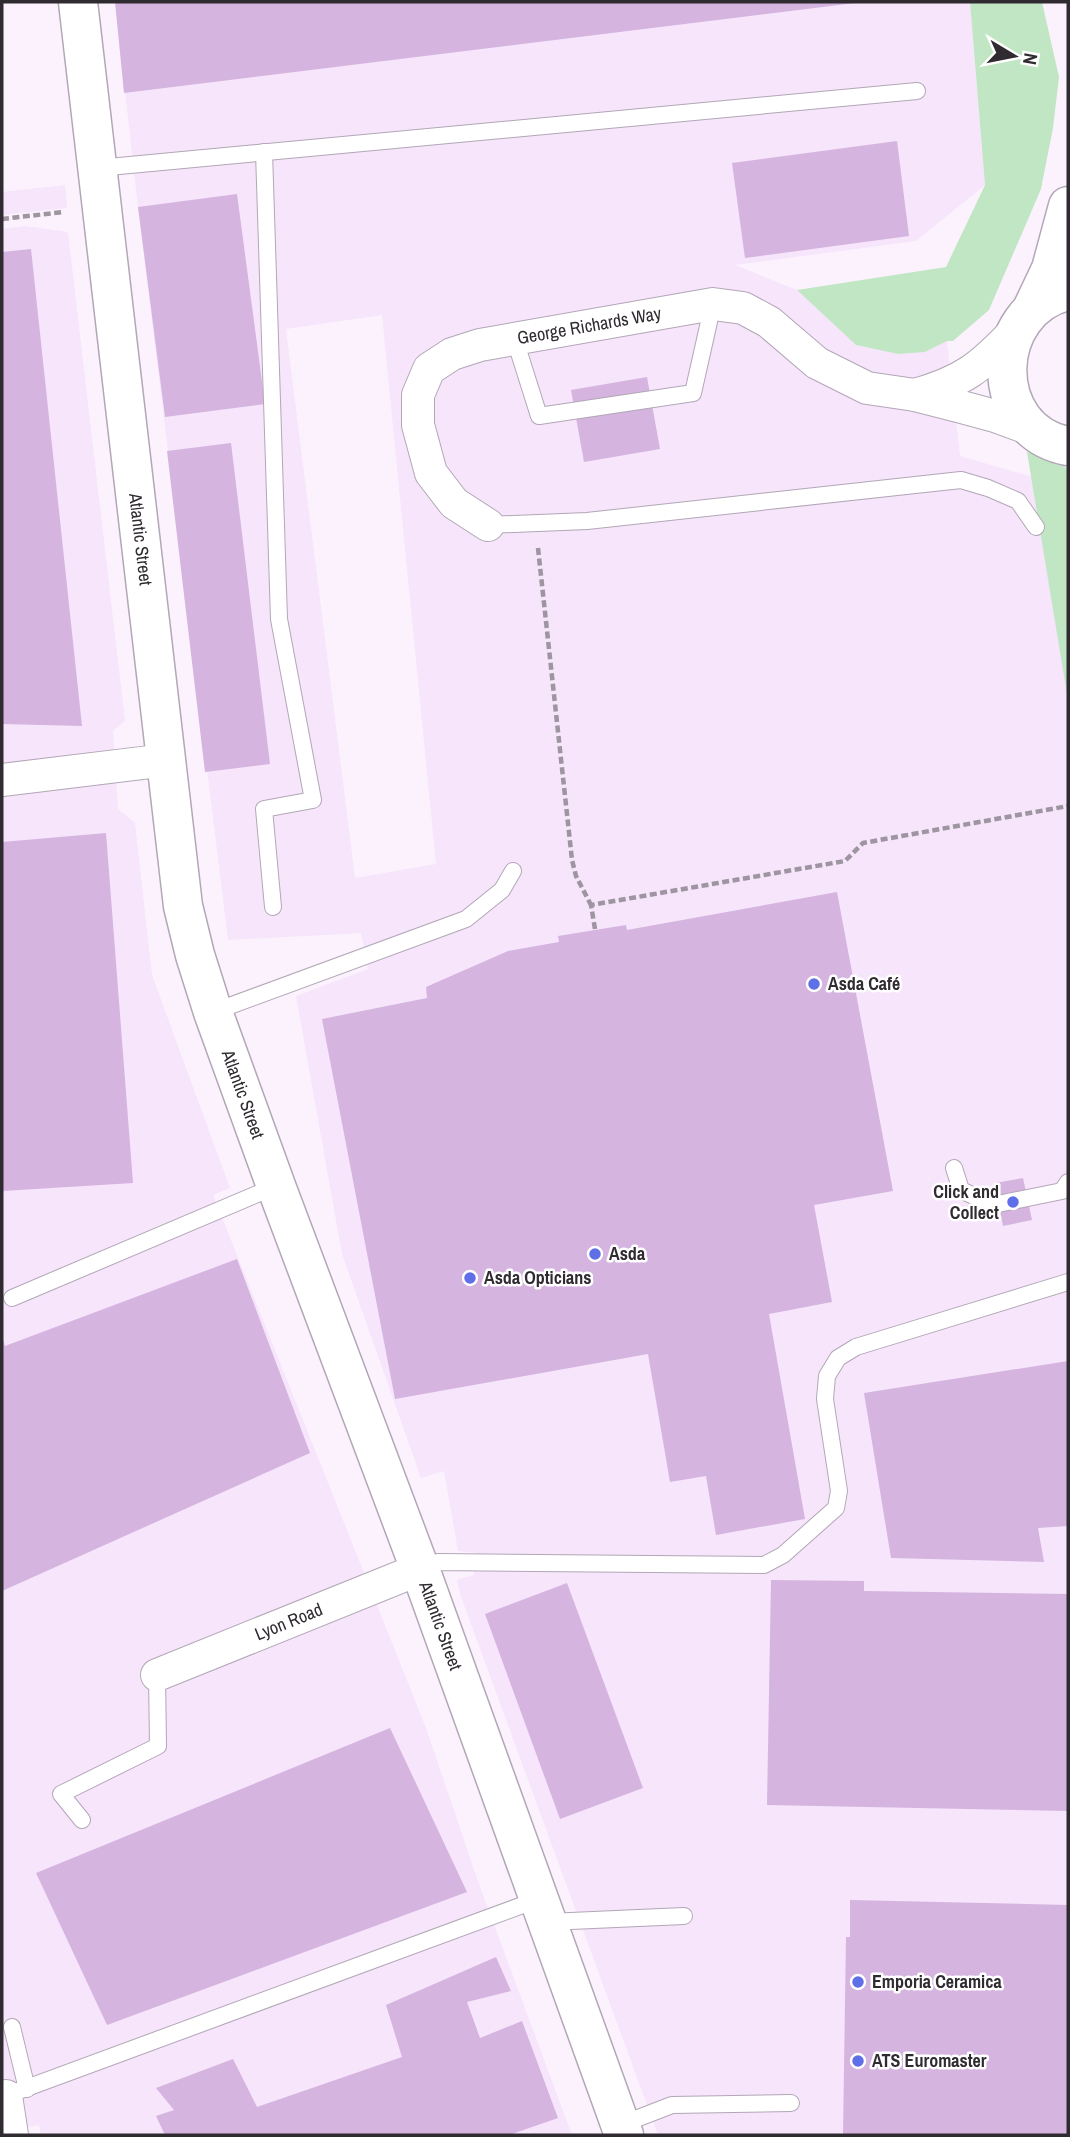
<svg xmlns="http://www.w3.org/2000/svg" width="1070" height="2137" font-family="'Archivo Narrow',sans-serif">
<rect width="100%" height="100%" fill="#fcf2fe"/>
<g fill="#f6e5fb" fill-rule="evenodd">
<path d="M115,2H970L985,185L916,241L735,265L797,290L856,345L898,354L925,352L947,341L960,456L1050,482L1068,494V2135H658L460,1594L457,1580L474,1575L475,1553L458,1551L444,1471L421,1478L342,1254L296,996L368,969L361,933L228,940L138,207ZM382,315L436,864L355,878L286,329Z"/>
<polygon points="65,185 67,208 2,215 2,192"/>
<polygon points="25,226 68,232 125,721 113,731 118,809 135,823 152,975 230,1188 213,1195 426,1728 480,1887 572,2135 41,2135 39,2125 2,2131 2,229"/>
</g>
<g fill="#c1e6c4">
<polygon points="970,2 1042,2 1059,77 1053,128 1041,189 989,310 953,341 947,341 925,352 898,354 856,345 797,290 946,267 985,185"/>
<polygon points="1027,452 1055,458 1068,470 1068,700"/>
</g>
<g fill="#d5b4df">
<polygon points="115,2 855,2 855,3 124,93"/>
<polygon points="897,141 909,236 745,258 732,163"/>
<polygon points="237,194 265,404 165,417 138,207"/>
<polygon points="31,249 82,726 2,724 2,252"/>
<polygon points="647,377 660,449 584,462 571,390"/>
<polygon points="231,443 270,764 205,772 167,451"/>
<polygon points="106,833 133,1183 3,1191 2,842"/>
<polygon points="837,892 893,1191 814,1205 832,1302 769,1314 805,1519 716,1535 706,1476 670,1482 648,1354 395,1399 322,1019 427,998 426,987 508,951 559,942 558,936 626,925 627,930"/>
<polygon points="1023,1178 1032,1220 1003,1226 995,1183"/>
<polygon points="237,1259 310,1453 2,1591 2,1337 5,1346"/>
<polygon points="1068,1361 1068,1526 1038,1528 1044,1562 891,1558 864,1393"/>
<polygon points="771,1580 864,1581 864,1591 1068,1594 1068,1811 767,1805"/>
<polygon points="567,1583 643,1788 560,1819 485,1614"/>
<polygon points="390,1728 467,1892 107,2025 36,1873"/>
<polygon points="850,1900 1068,1905 1068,2135 843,2135 846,1937 850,1937"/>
<polygon points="496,1957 511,1991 467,2002 480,2038 522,2021 558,2118 509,2135 165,2135 156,2116 174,2110 156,2088 233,2059 257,2107 402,2057 386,2005"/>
</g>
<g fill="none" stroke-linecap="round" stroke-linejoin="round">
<g stroke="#b2a7b6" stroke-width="18">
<g id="service">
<polyline points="264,152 279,619 313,800 264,809 273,907"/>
<polyline points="98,168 917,91"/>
<polyline points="515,340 539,416 693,393 713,304"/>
<polyline points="488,525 587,521 961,480 988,488 1018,501 1036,527"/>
<polyline points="213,1012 466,919 502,890 513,871"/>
<polyline points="954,1168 961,1190 993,1205 1062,1191 1068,1182"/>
<polyline points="12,1298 276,1186"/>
<polyline points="420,1569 438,1562 764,1565 783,1555 836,1508 839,1491 825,1399 827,1376 838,1358 856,1347 1068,1282"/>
<polyline points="82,1820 61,1794 158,1746 157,1675"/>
<polyline points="548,1922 684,1916"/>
<polyline points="12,2027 27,2089"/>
<polyline points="2,2097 539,1899"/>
<polyline points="620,2125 672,2105 791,2103"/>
</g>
</g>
<g stroke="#b2a7b6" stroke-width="34">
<g id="minor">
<path d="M915,395C964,381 981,367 1015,331"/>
<path id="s1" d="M488,525L454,503L431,473L418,425V395L429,369L452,354L480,345L713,304L743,308L769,322L817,363L867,388L915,395L958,406L995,416L1036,431"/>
<polyline points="2,780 166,760"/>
<path id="s2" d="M157,1675L420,1569"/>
<polyline points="6,2096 12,2135"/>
</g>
</g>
<g stroke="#b2a7b6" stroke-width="41">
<g id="tertiary">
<path id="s3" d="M78,2L183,906L195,955L213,1012L276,1186L420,1569L624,2135"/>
<path d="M1068,291C988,309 986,431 1068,446"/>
<polyline points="1032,309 1051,269 1068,206"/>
</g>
</g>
<g stroke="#9d959f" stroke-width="4.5" stroke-dasharray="7 3.5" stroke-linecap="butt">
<polyline points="2,219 63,212"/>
<polyline points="538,548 572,860 576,876 591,905"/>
<polyline points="595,929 591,905 845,861 863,843 1068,806"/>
</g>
<use href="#service" stroke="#fff" stroke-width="16"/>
<use href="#minor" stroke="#fff" stroke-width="32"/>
<use href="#tertiary" stroke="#fff" stroke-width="38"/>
</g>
<g fill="#5f6fe7" stroke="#fff" stroke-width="2.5">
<circle cx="814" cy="984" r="7"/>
<circle cx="1013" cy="1202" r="7"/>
<circle cx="595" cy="1254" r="7"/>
<circle cx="470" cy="1278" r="7"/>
<circle cx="858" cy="1982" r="7"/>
<circle cx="858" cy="2061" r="7"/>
</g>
<g text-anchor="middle" stroke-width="5" stroke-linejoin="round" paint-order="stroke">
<g font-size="18" fill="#302b31" stroke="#fff">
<text dy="6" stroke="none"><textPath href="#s1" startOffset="354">George Richards Way</textPath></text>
<text dy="6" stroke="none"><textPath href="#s3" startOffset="541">Atlantic Street</textPath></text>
<text dy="6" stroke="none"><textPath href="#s3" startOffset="1108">Atlantic Street</textPath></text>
<text dy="6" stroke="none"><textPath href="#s2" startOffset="142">Lyon Road</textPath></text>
<text dy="6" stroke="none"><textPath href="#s3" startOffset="1675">Atlantic Street</textPath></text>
</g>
<g font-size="18" font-weight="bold" fill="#302b31" stroke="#fff" text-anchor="start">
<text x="828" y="990">Asda Café</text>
<text x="999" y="1198" text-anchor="end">Click and<tspan x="999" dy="21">Collect</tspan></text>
<text x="609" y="1260">Asda</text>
<text x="484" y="1284">Asda Opticians</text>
<text x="872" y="1988">Emporia Ceramica</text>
<text x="872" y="2067">ATS Euromaster</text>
</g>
</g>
<rect width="1070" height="2137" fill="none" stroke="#302b31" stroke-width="7"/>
<g transform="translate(1014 56) rotate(100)" stroke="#ffffff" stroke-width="5" paint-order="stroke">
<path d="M0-5L12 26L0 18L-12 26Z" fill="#302b31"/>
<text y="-10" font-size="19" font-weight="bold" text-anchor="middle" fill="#302b31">N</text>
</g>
</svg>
